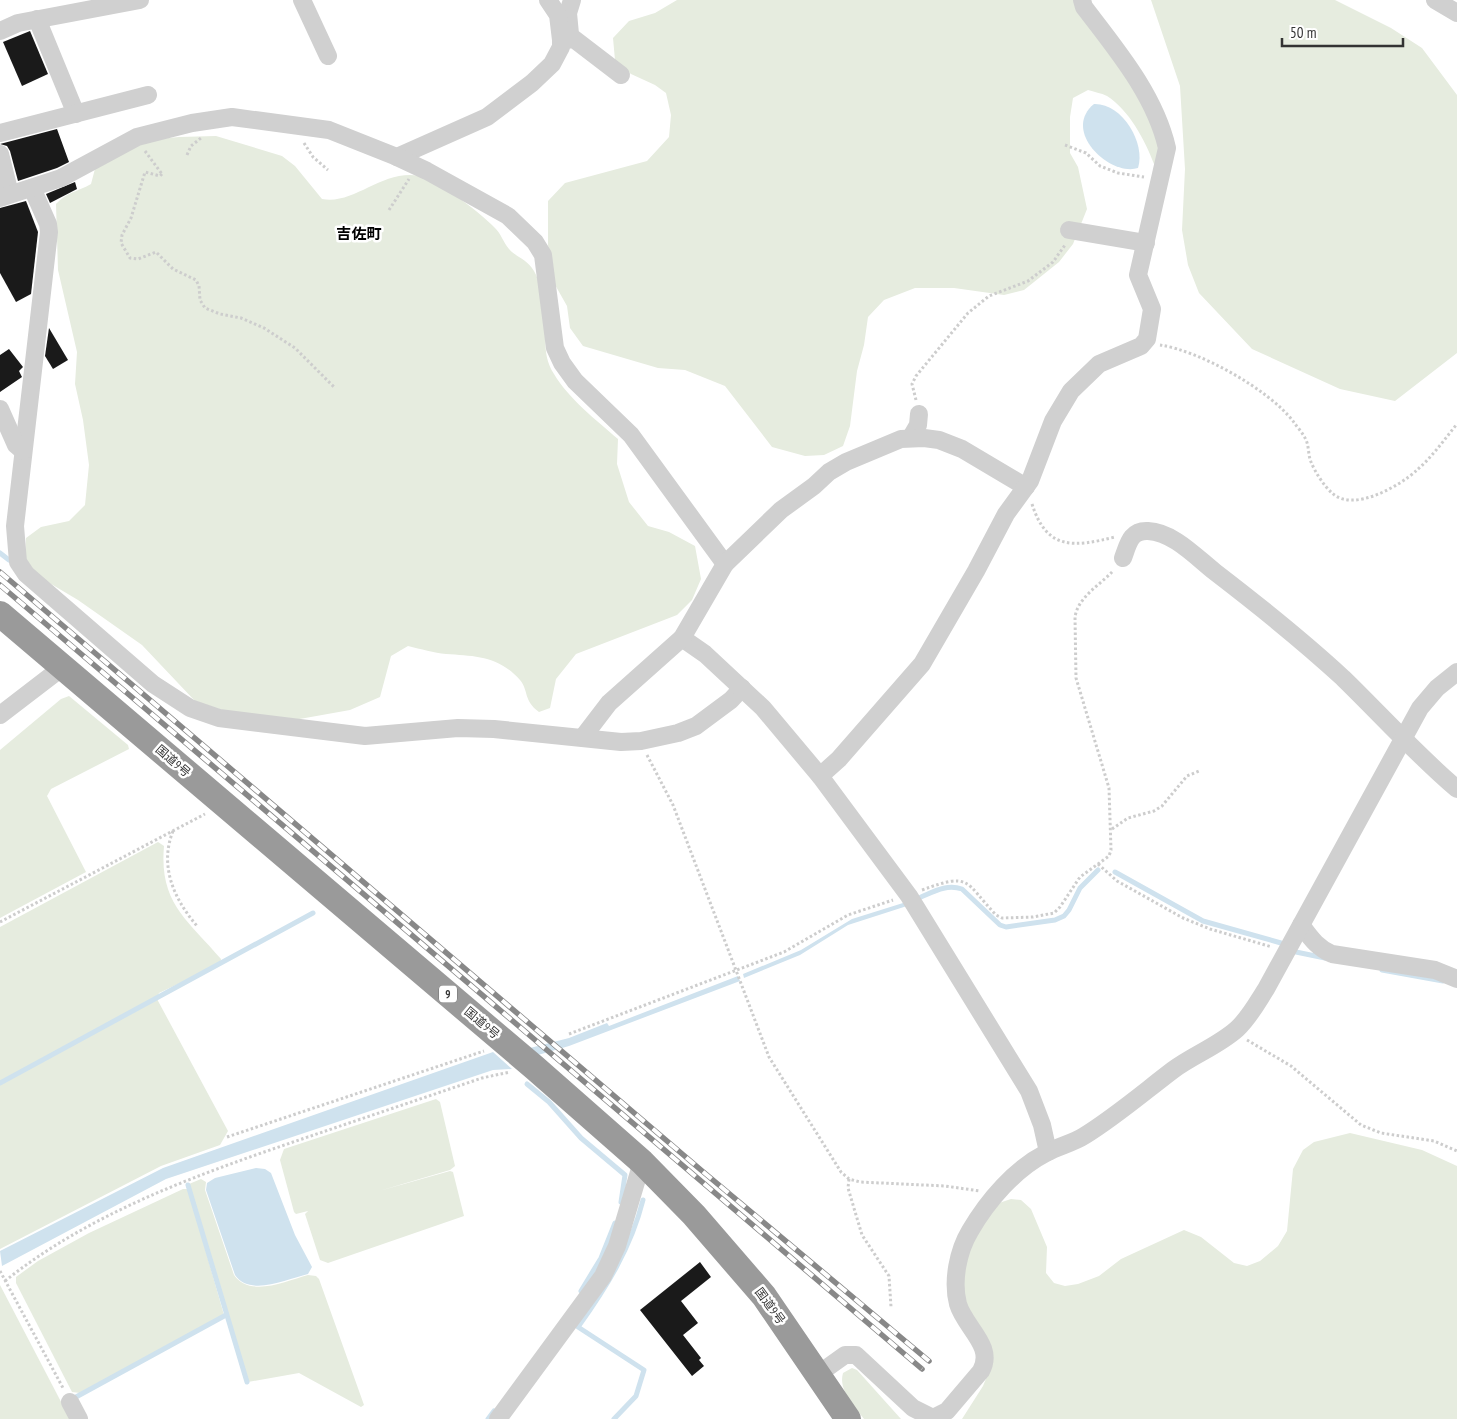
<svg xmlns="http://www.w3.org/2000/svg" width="1457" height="1419" font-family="'PT Sans Narrow','Noto Sans JP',sans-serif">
<rect width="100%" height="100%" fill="#fff"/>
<g fill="#e6ecdf">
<path d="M677,0H1079L1111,49L1162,137L1158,165L1154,164C1145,140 1129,110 1107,96C1101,93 1094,92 1088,90L1073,98L1070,117V153L1078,167L1087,209L1073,244L1059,262L1024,290L1004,295L954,288H915L884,300L868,317L864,345L857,371L850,426L843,446L824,455L805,456L772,447L725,386L685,370L658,368L583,346L570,328L567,306L554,283L548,245V201L565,183L647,161L669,137L671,115L666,93L655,85L631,74L615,60L613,38L629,21L655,13Z"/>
<polygon points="1151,0 1335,0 1391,28 1422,48 1457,95 1457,353 1395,401 1340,389 1252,349 1199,293 1188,265 1182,230 1185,169 1180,86"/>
<path d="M216,136L282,156L295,166L322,199C356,206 386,164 427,178C441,183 483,215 494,227C501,233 503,242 509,249C517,258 526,258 534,271C540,281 545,303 546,315C547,335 541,354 554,374C569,399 596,420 618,439L617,464L629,502L648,526L669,532L695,546L701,579L692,600L677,615L576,654L556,679L550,708L539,712C523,700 529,691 520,680C499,656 475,656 446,654C434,653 421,649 408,646L391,656L380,697L350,710L294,720L228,712L195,701L142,645L78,600L36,575L25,557L26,538L41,527L69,521L85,505L89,465L83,420L75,384L77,352L58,270L56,204C67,192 77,192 91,184L96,165L138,141L179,137Z"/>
<polygon points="69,696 128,745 129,749 51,789 47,796 86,872 0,918 0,750 61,699"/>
<path d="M158,842L164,846C159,903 187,919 221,959L220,964L159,993L157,999L228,1131L220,1145L161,1166L0,1249V927Z"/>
<polygon points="436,1099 440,1102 455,1166 450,1170 379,1191 450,1171 453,1172 464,1216 328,1263 320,1260 305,1214 308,1211 296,1214 294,1212 280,1160 284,1149"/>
<polygon points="1350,1133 1422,1150 1457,1166 1457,1419 962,1419 983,1386 992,1364 965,1302 963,1272 967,1242 999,1203 1011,1199 1021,1200 1031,1209 1047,1247 1046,1273 1054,1283 1065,1286 1078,1284 1099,1276 1121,1259 1184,1230 1201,1237 1234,1263 1247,1266 1260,1261 1278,1246 1287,1231 1293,1169 1303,1150 1314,1142"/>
<path d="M201,1179L206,1182L205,1190L234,1275C250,1298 286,1281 308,1275L316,1276L319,1279L364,1405L361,1407L299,1373L248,1382L189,1184Z"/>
<polygon points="183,1189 188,1189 224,1315 80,1393 72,1392 16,1283 16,1277 38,1261 89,1233"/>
<polygon points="0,1285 70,1419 0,1419"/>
<path d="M852,1368L857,1370L901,1419H864C854,1405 838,1390 843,1373Z"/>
</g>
<g fill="#cfe2ee">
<path d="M1094,104C1122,103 1146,143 1138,168C1110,177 1061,131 1094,104Z"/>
<polygon points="903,903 907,906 848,925 800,955 744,978 743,974 801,950 852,919"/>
<polygon points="738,976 740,981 569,1046 538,1055 530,1048 569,1038 607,1023 609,1026"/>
<polygon points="493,1052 512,1069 493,1070 166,1179 2,1266 0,1251 163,1168"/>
<path d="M256,1168L265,1169L271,1173L295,1235L312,1267L308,1274C287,1279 250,1297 235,1275L206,1190L207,1183L215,1178Z"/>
</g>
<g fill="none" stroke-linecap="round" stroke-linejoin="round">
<g stroke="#cfe2ee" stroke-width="5">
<polyline points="0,553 9,560"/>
<polyline points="1115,872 1203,921 1281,943"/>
<path d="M921,897C935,891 947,884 962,889L1000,925L1006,927L1055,920L1064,916L1069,910L1080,888L1098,870"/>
<polyline points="1296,952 1325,958"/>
<polyline points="1382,970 1443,981"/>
<polyline points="0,1083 313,913"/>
<polyline points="527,1084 549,1102 581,1138 625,1175 621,1202"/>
<polyline points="188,1185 247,1382"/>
<polyline points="581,1291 601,1258 615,1223"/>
<polyline points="76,1397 226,1315"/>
<polyline points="488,1419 494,1411"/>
<path d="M614,1419L636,1396L644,1370L578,1327C606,1288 631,1248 643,1200"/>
</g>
</g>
<g fill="#1a1a1a">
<polygon points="30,31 48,74 22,86 3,42"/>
<polygon points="57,129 69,162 57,168 18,181 10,151 7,146 0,144"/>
<polygon points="75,182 77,189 50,203 46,194"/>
<polygon points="26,201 38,232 31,294 16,302 0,273 0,208"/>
<polygon points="49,328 68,360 53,369 45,356"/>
<polygon points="9,349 23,367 19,371 22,377 0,392 0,355"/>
<polygon points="700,1262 711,1277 681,1301 698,1323 683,1335 701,1358 699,1360 704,1366 692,1376 640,1310"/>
</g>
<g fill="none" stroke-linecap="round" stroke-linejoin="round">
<g stroke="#cdcdcd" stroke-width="3" stroke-dasharray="2.5 2.5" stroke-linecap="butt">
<polyline points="304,143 313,157 328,170"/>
<polyline points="1065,145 1086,153 1100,166 1118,173 1144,177"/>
<polyline points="145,151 162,174"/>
<polyline points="187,155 191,146 201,138"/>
<polyline points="162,174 160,176 145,172 131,218 122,235 121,243 130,258 138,259 156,252 173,269 196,280 199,286 200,300 205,308 220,314 241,318 264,328 295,348 335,388"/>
<polyline points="389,210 409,179"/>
<path d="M1160,345C1200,351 1268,389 1293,421C1297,427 1303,433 1306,440C1309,446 1308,455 1311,462C1315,472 1324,486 1332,493C1353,513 1400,486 1417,470C1432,457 1444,440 1457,424"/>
<polyline points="916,400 912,384 916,376 968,313 989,296 1028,281 1053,262 1065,245"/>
<path d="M1032,504C1047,551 1074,547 1115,537"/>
<polyline points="647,755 673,805 769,1057 841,1172 849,1179 860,1182 945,1186 980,1191"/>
<polyline points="1112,829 1128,818 1154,811 1162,806 1187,776 1199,771"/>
<path d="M173,831C159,866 174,899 197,926"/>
<polyline points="1098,864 1117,881 1183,918 1210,929 1272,947"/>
<path d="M922,890C971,872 964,881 996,915L1002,918L1033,917L1054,913L1060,907L1080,877L1109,856L1111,850L1109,788L1076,678L1075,617C1078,597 1100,585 1113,571"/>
<polyline points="0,922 205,814"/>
<polyline points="569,1034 784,952 848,915 893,900"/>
<polyline points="1247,1040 1291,1066 1361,1125 1381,1133 1434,1141 1457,1151"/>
<polyline points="227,1137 484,1051"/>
<polyline points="849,1179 848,1188 862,1235 889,1276 891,1307"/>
<polyline points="0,1271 63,1388"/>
<path d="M5,1281C90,1213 194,1176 296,1141C358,1120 420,1099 482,1078L510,1072"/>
</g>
<g stroke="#d0d0d0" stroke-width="18">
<polyline points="302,0 328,56"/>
<polyline points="1435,0 1457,13"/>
<polyline points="37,19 76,114"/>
<polyline points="0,31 18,23 140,0"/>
<polyline points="570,34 568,13 572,0"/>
<polyline points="561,40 574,39 621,75"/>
<polyline points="0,133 148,95"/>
<polyline points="0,154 10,194"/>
<polyline points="397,157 487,117 532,83 552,64 561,47 561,40 558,15 548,0"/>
<polyline points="32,188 48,224 49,232 15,526 18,562 26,574 153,684 190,708 219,718 365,736 458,728 494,729 621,742 641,741 678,733 696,726 731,700 742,688"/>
<polyline points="0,198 61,178 137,137 192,123 232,117 329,130 397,157 427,171 508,216 535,242 543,255 555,348 562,363 575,381 631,435 725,564"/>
<polyline points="1069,230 1146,243"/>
<polyline points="0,409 16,445 23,451"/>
<polyline points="911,437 918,425 919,414"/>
<path d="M1123,558C1128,545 1130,530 1148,531C1173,532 1196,557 1215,572C1258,605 1303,641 1343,678C1381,715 1417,755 1457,789"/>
<polyline points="682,638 705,654 763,708 820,776 909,896 1029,1091 1042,1125 1048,1152"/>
<polyline points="0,715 64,666"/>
<polyline points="583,737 609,703 682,638 725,564 781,510 814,486 829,472 846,462 901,439 924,438 939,440 962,449 1026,487"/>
<path d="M820,776L839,759L922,664L976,571L1006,514L1030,481L1053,421L1071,391L1099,364L1141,346L1147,339L1152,309L1138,275L1167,148C1155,95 1116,49 1084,7L1082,0"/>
<path d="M1301,925C1310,937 1317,948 1332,954L1435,970L1457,979"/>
<path d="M817,1375L845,1355H856L913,1408L933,1418L947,1411L981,1371C995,1346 965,1328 958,1304C952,1281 958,1251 970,1231C988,1200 1015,1169 1046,1153C1059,1146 1073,1143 1084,1136C1115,1117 1144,1092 1173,1070C1193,1055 1218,1046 1237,1029C1249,1018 1257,1003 1266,989L1420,708L1437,688L1457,672"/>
<polyline points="70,1402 79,1419"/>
<polyline points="498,1419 603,1276 617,1246 642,1162"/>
</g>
<polyline stroke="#9a9a9a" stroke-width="26" points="0,614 535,1068 642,1162 694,1215 764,1296 848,1419"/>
<g stroke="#888" stroke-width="5.5">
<g id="rail">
<polyline points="0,572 701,1170 929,1361"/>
<polyline points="0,585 922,1369"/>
</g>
</g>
<use href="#rail" stroke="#fff" stroke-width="4" stroke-dasharray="11" stroke-linecap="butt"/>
</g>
<g text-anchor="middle" stroke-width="5" stroke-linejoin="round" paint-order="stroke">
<rect fill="#fff" stroke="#707070" stroke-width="1" x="439" y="985.5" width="18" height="17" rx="4"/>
<g font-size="11" font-weight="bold" fill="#333">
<text x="448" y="998">9</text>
</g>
<g font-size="12" fill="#333" stroke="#fff">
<text transform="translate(173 761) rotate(41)" y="4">国道9号</text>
<text transform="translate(482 1023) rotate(40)" y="4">国道9号</text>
<text transform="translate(770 1306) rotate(54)" y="4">国道9号</text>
</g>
<g font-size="15" font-weight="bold" fill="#000" stroke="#fff">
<text x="359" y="239">吉佐町</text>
</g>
</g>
<path d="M1282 38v8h121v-8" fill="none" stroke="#333333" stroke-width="2.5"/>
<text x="1290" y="38" font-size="15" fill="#333333" stroke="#ffffff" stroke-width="4" paint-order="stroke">50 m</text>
</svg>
